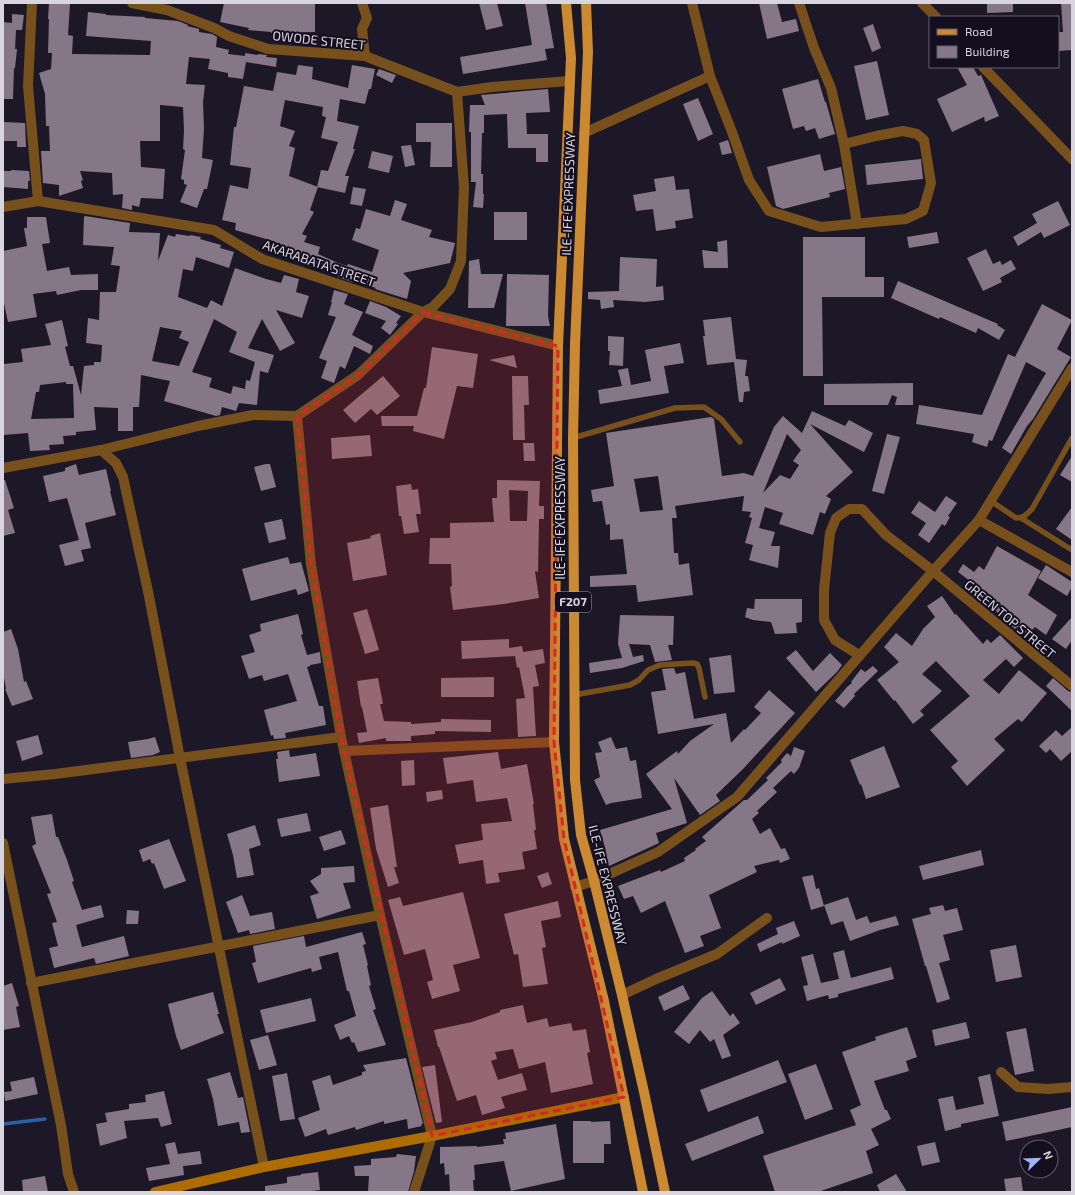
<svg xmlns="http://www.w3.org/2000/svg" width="1075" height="1195" font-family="'Exo 2',sans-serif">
<rect width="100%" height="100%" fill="#1d1828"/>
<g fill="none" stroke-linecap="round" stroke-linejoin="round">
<polyline stroke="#2762a9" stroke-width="3.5" points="3,1124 45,1119"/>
</g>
<g fill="#867788" fill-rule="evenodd">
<polygon points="49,3 70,4 68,35 73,36 72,54 150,55 151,41 86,36 88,12 106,14 106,15 145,17 145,18 178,21 188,25 187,26 199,29 199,32 212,34 217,37 216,47 229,50 228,54 245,56 245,53 258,55 258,54 267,55 266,57 277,58 276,67 246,62 243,79 228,77 228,73 208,69 210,59 189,57 186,84 205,85 203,102 204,129 202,158 213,160 207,189 204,189 197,208 180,202 187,185 184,184 184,180 181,179 185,150 183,149 184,131 183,107 160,105 160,141 140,141 141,167 165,169 163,199 141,198 139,207 132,205 132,210 122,208 123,194 113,195 112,173 80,171 83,180 81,181 83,188 59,196 59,185 43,183 41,151 50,151 49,126 46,126 45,94 39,73 51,69 52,53 48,53 49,19 48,19"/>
<polygon points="224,3 315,3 315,32 271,33 271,32 248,30 249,28 220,22"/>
<polygon points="479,3 497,3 503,26 486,30"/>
<polygon points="525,3 546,3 554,48 545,49 547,60 463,74 460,57 532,45"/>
<polygon points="759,3 777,3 782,22 796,19 799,31 767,39"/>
<polygon points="987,3 1013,3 1013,12 987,13"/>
<polygon points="1061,3 1072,3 1072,50 1058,51 1058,32 1063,32"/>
<polygon points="12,14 24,15 22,30 16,30 15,49 17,49 15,68 14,68 13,99 4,99 4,93 3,93 3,22 12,23"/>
<polygon points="873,24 881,48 872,52 863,28"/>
<polygon points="877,61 889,115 866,120 854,66"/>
<polygon points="298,65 313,67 312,79 348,88 352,65 375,69 371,89 369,89 365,104 340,99 337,121 359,126 353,149 355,149 345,176 349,176 345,193 317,187 321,170 328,171 338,142 321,138 326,117 322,116 323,107 285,100 280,126 295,131 289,146 295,148 289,176 318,187 310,210 314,212 302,234 307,236 304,242 320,247 318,254 338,263 347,266 348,264 372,272 379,250 352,240 356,228 360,229 366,209 390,216 395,200 407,204 401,220 432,230 429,237 455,243 450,263 403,273 411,281 407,299 375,289 376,288 352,280 352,282 338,277 339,274 335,272 314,263 302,260 303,255 273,241 235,230 236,223 222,220 230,185 248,189 251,168 230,165 234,127 236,127 244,86 273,91 277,72 296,75"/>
<polygon points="957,67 973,67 978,76 981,75 999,116 985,122 984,117 952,132 937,99 967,85"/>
<polygon points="379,69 396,75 392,83 376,75"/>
<polygon points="818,79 825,102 826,102 835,134 819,139 815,128 806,131 804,126 793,129 782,89"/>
<polygon points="548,89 550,112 526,113 527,134 548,134 548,162 536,162 536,148 508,148 507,114 484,115 484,133 482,133 481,174 483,174 483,194 484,194 483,208 473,207 476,182 471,182 471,132 469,132 470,105 485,105 481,95"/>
<polygon points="698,98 713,134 698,141 683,104"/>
<polygon points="4,122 25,123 26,147 17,147 17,141 3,141"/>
<polygon points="416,123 452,123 452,167 430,167 431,142 416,142"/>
<polygon points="728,140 732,153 722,155 719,143"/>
<polygon points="411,145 415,165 405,167 401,146"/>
<polygon points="372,151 393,156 389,173 368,168"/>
<polygon points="820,154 824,171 841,167 845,189 829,193 830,197 783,209 776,206 767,167"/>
<polygon points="921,159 923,179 867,185 865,165"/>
<polygon points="11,170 29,171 30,181 28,181 28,189 3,187 3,171 11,171"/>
<polygon points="674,176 676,190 689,189 693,218 675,221 676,228 656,231 653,209 636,211 633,195 656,191 654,179"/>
<polygon points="353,187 366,189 362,206 350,204"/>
<polygon points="1058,201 1070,225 1044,238 1041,232 1018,246 1013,237 1037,223 1032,214"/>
<rect x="494" y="212" width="33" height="28"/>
<path d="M85,216L130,223L129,232L160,233L158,261L168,235L175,237L176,234L190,236V235L201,237L200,239L221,245L220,248L234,252L229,268L196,257L193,271L183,269L178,297L207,308L211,300L222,306L235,268L266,279L281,283L284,275L299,279L296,292L309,296L302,318L276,310L295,343L280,351L262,319L248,348L274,355L268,373L260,371L257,405L239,403L236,411L222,407L220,415L216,416L164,401L170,381L141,375L139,407H133V431H118V408L94,407L96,430L76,432V435L63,436L64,444L49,445L50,450L30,451L28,433L3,435V367H4V364L23,362L21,349L51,345L45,324L62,320L68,346L65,347L70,366H73L81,395L84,366L94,365V362H101L102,345L86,343L88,318L99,320L100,292H116L120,266L111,265L114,247L83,245L84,217ZM214,319L237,332L229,352L255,362L250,381L246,380L245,389L233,386L231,394L209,387L212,378L192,372ZM160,327L182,331L179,338L189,342L179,366L152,361ZM66,382V384H73L74,418L31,419L36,392H39L40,385Z"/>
<polygon points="27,217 46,217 50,243 42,244 47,271 69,267 71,275 98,274 98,290 81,290 57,295 56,291 33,294 37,317 8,322 3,299 3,251 27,246 24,228 27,228"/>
<polygon points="937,232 939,243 909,248 907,237"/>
<polygon points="803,237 865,237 865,277 884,277 884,297 822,297 823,376 803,376"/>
<polygon points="727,240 728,268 704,268 702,250 718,252 717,242"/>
<polygon points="986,249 993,264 1000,261 1002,265 1011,260 1016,269 1000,278 1002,282 983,291 967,258"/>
<polygon points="620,257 657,259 656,287 663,286 664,300 645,302 613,300 614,307 601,309 600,300 588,299 588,292 619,291"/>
<polygon points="479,259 481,274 503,274 494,308 468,308 469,261"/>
<polygon points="507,274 549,275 548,316 550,326 506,326"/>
<polygon points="898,281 998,324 997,325 1005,330 999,340 978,328 976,333 940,317 939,319 891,298"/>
<polygon points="334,290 348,294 344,304 363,312 352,335 373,346 370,354 354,346 345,369 340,366 334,383 321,378 327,361 319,358 336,317 328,315 332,302 331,302"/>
<polygon points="370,301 386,307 401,316 396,323 398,324 390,335 381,328 386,321 365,313"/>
<polygon points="1042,304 1072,320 1057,349 1071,357 1033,419 1027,426 1011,454 1002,448 1046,373 1026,362 992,441 989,440 987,447 972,442 974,434 916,424 919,405 982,415 1008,354 1015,357"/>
<polygon points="731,317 736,359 747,360 745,376 748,376 750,391 744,392 743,402 739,402 734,362 707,365 703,336 705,336 703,320"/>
<polygon points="608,336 624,337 623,366 609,365 610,351 608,351"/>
<polygon points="680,343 684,363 664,366 669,393 600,404 598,390 622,386 618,370 628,368 631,385 651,381 645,350"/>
<polygon points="432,347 478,354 473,388 457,386 444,439 413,431 414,426 382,426 381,416 417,416 424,388 426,388"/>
<polygon points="514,355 517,368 489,360"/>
<polygon points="383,376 400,396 377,415 371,409 355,423 343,410"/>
<polygon points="512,376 528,376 529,405 524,405 525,440 513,440"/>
<polygon points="913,383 913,405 895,405 897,397 892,395 888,405 824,405 824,384"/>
<path d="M812,411L845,426L849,420L873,433L864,452L810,424L853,472L826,496L831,499L825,514L820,512L813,535L779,524L783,513L765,507L759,528L775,532L771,546H780L778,568L749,560L753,545L745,543L752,518L749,517L751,512L742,511L744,496L675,506L677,518H672L674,553H678L679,565L689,563L693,595L638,602L636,585L590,587V576L627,574L623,539L610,540V524L606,525L602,501L593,502L591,490L614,486L606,433L711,417L714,419L722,476L744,473L753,476L774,427L783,416L802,433ZM787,434L801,450L793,461L799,465L790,479L780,475L763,493ZM658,476L663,510L640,512L634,479Z"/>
<polygon points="887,434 900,437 884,494 872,491"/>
<polygon points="370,435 372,456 332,459 331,438"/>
<polygon points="523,443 534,443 535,461 524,461"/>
<polygon points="1072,456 1072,482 1060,475"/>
<polygon points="76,464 79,475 106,469 111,491 110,491 116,515 85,523 91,548 81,550 84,561 65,566 59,545 79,540 67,498 49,502 43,476 65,471 65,468"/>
<polygon points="266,464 270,464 276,487 261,491 254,467"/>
<polygon points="3,480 5,480 14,508 8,510 15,533 3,536"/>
<path d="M497,480L540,481L539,506H544V519H539L538,572L535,571L539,598L504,604L453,610L450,587L452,586L451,564H429L430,538H450V523L494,522L492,498H497ZM509,490L528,491L527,521H510Z"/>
<polygon points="411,484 412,490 418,489 421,514 416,514 419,532 404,534 401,516 399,516 396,486"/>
<polygon points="946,496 957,503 948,516 950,517 945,526 942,524 929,543 918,535 926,523 911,513 919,501 935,512"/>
<polygon points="1072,507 1072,540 1056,529"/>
<polygon points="282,519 286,539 269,543 264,523"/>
<polygon points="380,533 387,575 353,581 347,543 371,538 370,536"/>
<polygon points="997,546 1041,571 1028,595 1057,615 1046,635 1035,627 1027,635 1017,627 1015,629 995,610 974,594 979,588 958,572 963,564 974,572 979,566 984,570"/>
<polygon points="288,557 290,564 301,562 309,591 298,595 296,589 251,601 242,569"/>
<polygon points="1046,565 1072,582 1072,587 1067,596 1038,578"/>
<polygon points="942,596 955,615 956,614 983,644 987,639 991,643 1000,635 1023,658 1014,667 1006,659 983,680 999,694 1019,670 1047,693 1022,722 1018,719 994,739 1005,750 967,786 951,767 958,761 930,730 970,696 936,661 922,674 942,691 920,711 924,715 913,724 895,700 894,701 877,680 899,662 884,647 896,633 912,646 923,629 935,617 927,606"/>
<polygon points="755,599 802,599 802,622 796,623 797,633 775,634 771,622 753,620 745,617 747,608 754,609"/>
<polygon points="367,609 379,650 365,654 353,613"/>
<polygon points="298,614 303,634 301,635 307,655 320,652 321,663 310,665 310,666 307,667 319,706 323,706 326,725 285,733 286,738 274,739 273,735 271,736 264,710 297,701 288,674 264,681 262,675 249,679 241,656 255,652 249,635 261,631 260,624"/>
<polygon points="620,615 674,616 673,645 668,645 672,660 655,662 650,645 629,644 633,657 643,655 644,661 622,668 590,673 589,663 622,658 618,644"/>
<polygon points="1072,617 1072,640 1066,649 1052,639"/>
<polygon points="11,629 18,649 24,682 26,681 33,699 12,706 5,689 6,689 3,672 3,632"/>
<polygon points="509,639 509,648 522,646 523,652 543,649 545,663 535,665 539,686 533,687 536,736 518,737 516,699 525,698 519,667 517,668 515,656 462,659 461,641"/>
<polygon points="796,650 813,671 830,653 842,665 837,672 816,692 786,658"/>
<polygon points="731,655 735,692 714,694 709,658"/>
<polygon points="873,666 878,671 854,694 855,696 844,708 835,701 847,687 852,683 851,682 861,669 865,672"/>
<polygon points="674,668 676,674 685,672 694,719 726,713 731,743 744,729 745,730 761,713 754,707 769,690 795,713 742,770 716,795 720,801 700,815 674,778 687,823 656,833 659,843 609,866 604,851 606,851 600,830 672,809 646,774 677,751 678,754 690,741 714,724 658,734 651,692 666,690 662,669"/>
<polygon points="494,677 494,697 441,697 441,678"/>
<polygon points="378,678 383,704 380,704 384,721 411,722 411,724 441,722 441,719 491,720 491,732 435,731 435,734 411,736 411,741 386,741 386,738 359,743 357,733 367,732 362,707 361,707 357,681"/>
<polygon points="1053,678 1068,691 1072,692 1072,711 1046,686"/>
<polygon points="1072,727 1072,751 1061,761 1050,749 1046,753 1039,746 1056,730 1062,736"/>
<polygon points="38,735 43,754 22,761 16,741"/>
<polygon points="155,737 160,752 153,755 131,758 128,742 148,739"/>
<polygon points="611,737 616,749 627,747 630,761 636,760 642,798 611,803 606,805 594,780 600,777 595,753 602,752 598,742"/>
<polygon points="884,746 900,787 866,799 861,784 860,785 850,760"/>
<polygon points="794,747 805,751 799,768 794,774 791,771 773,788 777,792 757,811 759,813 752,819 760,834 770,828 781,849 785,848 790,859 780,863 779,860 754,866 757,872 709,895 721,928 700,936 704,946 685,953 665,901 641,913 633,896 624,899 618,886 660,870 661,872 685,861 684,858 696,850 695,849 706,841 702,837 744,800 747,800 768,780 766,778 782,762 781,760 787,753 791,756"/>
<polygon points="289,750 290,757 316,753 320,776 279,782 276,759 278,759 277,752"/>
<polygon points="498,752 501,769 527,764 534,804 533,804 536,830 534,830 537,849 522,852 525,869 498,873 500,882 486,884 483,860 459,864 455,845 483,840 481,824 512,821 507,798 476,802 473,780 447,784 443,758"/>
<polygon points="414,760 415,785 402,786 401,761"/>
<polygon points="442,790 443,799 427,802 426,792"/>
<polygon points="388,805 397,867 394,867 399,883 388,887 376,849 370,808"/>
<polygon points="307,813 311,831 281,837 277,819"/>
<polygon points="52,814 56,837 58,837 67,860 74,881 72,882 82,910 101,905 104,917 76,925 82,947 124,936 129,956 96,964 94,958 54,968 49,948 58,946 52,923 57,922 47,894 51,893 32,846 36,844 31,817"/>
<polygon points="255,825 261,845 249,849 254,875 237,878 233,855 227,834"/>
<polygon points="341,830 346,844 324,851 319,837"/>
<polygon points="169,839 186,881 164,889 154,863 152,864 150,859 143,862 139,850"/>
<polygon points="981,850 984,865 923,880 919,866"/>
<polygon points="354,866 355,882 343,883 351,908 317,919 310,896 319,893 310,881 321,874 321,868"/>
<polygon points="548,872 552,884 542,888 537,876"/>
<polygon points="813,875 816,889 819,888 824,906 811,910 802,877"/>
<polygon points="463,892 480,958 453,965 460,991 432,999 427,982 433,980 425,949 404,955 388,900 400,897 403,906"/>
<polygon points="242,895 250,916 272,912 275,929 250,934 249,930 238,933 226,902"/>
<polygon points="848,897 856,920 867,916 870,923 896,916 899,925 880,930 850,941 843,921 831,925 824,905"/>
<polygon points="558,901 561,917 541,921 546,947 542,948 548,984 523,987 518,954 514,955 504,914"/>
<polygon points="943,905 945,911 957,908 963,930 943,935 950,960 939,963 950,999 937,1003 926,966 925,966 912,919 931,914 929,908"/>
<polygon points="127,910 139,911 138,924 126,924"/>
<polygon points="794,921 800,936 782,944 782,942 760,952 757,944 778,934 776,928"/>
<polygon points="362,932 366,944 363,945 368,965 367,966 371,985 369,986 376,1009 373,1010 386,1045 358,1052 354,1042 352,1043 349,1036 340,1040 334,1025 356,1016 349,991 347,991 338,952 319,957 322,969 312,972 311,968 258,983 252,963 256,962 253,946 304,936 306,947"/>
<polygon points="1016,945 1022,977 996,982 990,950"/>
<polygon points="844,950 851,978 891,967 894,979 838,994 838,997 829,999 828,995 807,1001 803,986 808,985 801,957 813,954 821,983 839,979 833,953"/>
<polygon points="780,978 786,990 756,1005 750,993"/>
<polygon points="12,983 19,1006 16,1007 20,1027 3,1030 3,986"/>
<polygon points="683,985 690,999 664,1011 658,997"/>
<polygon points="712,991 730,1016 733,1013 740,1023 723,1035 731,1056 722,1059 714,1039 710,1042 700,1030 689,1044 674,1032 702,998"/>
<polygon points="213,992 219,1014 217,1014 224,1033 181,1050 176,1036 168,1004"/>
<polygon points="311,998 316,1021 266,1033 260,1010"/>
<polygon points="523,1005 527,1023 547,1018 549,1027 571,1023 573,1031 586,1029 590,1052 587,1053 593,1084 551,1093 545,1062 519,1069 513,1049 495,1052 497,1059 491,1061 498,1080 522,1073 527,1090 501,1097 505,1108 482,1115 476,1095 457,1101 439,1047 438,1047 434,1030 472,1022 500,1012 500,1010"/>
<polygon points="966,1022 970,1038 935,1046 932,1030"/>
<polygon points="907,1027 917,1057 906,1061 909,1071 874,1081 885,1110 887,1110 891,1119 871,1129 879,1145 866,1151 873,1173 818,1192 775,1192 763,1156 856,1125 850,1110 861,1105 842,1052 876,1040 875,1037"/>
<polygon points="1026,1028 1034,1071 1015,1075 1006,1032"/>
<polygon points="268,1035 277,1065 259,1070 250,1040"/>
<polygon points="406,1058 423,1124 421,1124 422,1126 408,1129 407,1119 384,1124 384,1121 356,1130 355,1127 328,1135 326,1129 305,1137 298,1118 320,1110 312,1081 330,1075 333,1085 362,1075 362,1072 366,1071 363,1065"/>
<polygon points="778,1060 787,1082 708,1112 700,1090"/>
<polygon points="816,1064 833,1109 805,1120 788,1074"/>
<polygon points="435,1065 442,1122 436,1123 422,1067"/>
<polygon points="230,1072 238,1098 243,1097 250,1132 241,1133 239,1122 218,1126 213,1099 207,1079"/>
<polygon points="287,1073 295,1119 280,1121 272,1076"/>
<polygon points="990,1074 999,1116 961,1124 961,1127 945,1131 938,1099 953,1096 956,1110 984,1104 978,1077"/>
<polygon points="34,1077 38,1094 5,1101 4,1092 12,1091 10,1082"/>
<polygon points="164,1091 172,1124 161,1127 158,1118 124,1121 127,1138 100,1146 96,1124 107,1122 105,1113 129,1109 129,1104 146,1102 145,1095"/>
<polygon points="1072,1107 1072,1127 1006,1141 1002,1122"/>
<polygon points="758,1116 764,1133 692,1161 685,1144"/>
<polygon points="573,1121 591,1121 591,1122 610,1121 611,1144 604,1144 604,1163 573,1163"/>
<polygon points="556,1124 565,1179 511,1191 504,1161 474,1165 475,1180 473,1180 474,1192 450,1192 449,1174 445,1175 444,1163 440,1164 440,1147 477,1146 477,1147 504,1144 503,1139 506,1139 505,1133"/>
<polygon points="175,1142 178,1154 200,1151 202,1164 183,1166 184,1175 149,1181 146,1168 170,1164 165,1144"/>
<polygon points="935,1142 940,1162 922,1166 917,1146"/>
<polygon points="397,1154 416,1156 414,1171 408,1192 368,1192 369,1176 355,1176 354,1166 371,1165 371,1159 396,1157"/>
<polygon points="318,1172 320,1190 303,1192 265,1192 265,1186 287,1183 287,1177 301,1175 301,1174"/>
<polygon points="896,1174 907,1192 880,1192 877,1185"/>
<polygon points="45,1176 48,1192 23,1192 22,1180"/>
<polygon points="1021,1177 1023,1192 1006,1192 1004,1179"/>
</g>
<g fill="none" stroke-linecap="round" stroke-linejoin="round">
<g stroke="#78501c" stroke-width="5.5">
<polyline points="573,438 675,408 704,407 721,419 740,442"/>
<path d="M991,501L1016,518C1024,518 1027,514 1032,509L1072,438"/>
<polyline points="1021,518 1072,550"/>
<polyline points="574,695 630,685 639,680 648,670 660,665 693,663 697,664 699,668 705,697"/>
</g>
<g stroke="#78501c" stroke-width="10">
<polyline points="32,3 28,86 38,201"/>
<polyline points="132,3 167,10 214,28 229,36 268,49 365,56 457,92 492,87 569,81"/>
<polyline points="362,3 367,18 362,29 365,56"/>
<polyline points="692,3 710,76 732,132 749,180 769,211 821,227 906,219 923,211 931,183 924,140 917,134 903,131 876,136 844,144"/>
<polyline points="799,3 814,48 831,88 844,144 857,224"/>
<polyline points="922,3 936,17"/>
<polyline points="983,67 1072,159"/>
<polyline points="584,133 710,76"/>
<polyline points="3,207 38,201 214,230 262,259 423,312 558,346"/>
<polyline points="297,416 311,565 341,737 380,915 432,1136 414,1192"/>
<polyline points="101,450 116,463 123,477 149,596 180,758 264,1167"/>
<polyline points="3,468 101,450 198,426 253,415 297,416 358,375 423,312 433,307 450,289 461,261 464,187 457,92"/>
<polyline points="979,520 1072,572"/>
<polyline points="859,655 835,640 824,620 824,590 830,533 836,518 849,509 862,509 886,535 933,571 1072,686"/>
<polyline points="344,751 554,742"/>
<polyline points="3,779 55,774 341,737"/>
<polyline points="3,843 61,1125 68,1174 74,1192"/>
<polyline points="575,887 594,881 658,852 737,797 933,571 979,520 1072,368"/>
<polyline points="31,983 380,915"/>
<polyline points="622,995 656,979 717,954 767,918"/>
<polyline points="1001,1072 1018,1087 1048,1089 1072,1087"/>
</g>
<polyline stroke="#ad6d00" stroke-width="10" points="155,1192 264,1167 432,1136 624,1097"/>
<g stroke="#cb8931" stroke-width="10">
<polyline points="566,3 571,58 558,346 554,742 564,839 604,1001 643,1192"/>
<polyline points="586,3 588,52 575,344 573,438 575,780 581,835 594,881 622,995 644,1092 665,1192"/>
</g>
</g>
<path fill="#d62828" fill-opacity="0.2" stroke="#d62828" stroke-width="3" stroke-dasharray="8 5" stroke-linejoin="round" d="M423,312L558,346L554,742L564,839L624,1097L432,1136L341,737L311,565L297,416L358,375Z"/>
<g text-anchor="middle" stroke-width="4" stroke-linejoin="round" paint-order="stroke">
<rect fill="#140f1e" stroke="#9d9aa6" stroke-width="1" x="555" y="592" width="36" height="20" rx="3"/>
<g font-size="12" font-weight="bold" fill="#d8d5e0">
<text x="573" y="606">F207</text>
</g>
<g font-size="13" fill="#d8d5e0" stroke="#140f1e">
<text transform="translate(319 40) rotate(6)" y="5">OWODE STREET</text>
<text transform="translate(568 194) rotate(-88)" y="5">ILE-IFE EXPRESSWAY</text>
<text transform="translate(319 263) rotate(19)" y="5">AKARABATA STREET</text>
<text transform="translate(560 518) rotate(-90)" y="5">ILE-IFE EXPRESSWAY</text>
<text transform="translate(1010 619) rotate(40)" y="5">GREEN TOP STREET</text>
<text transform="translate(608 885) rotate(76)" y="5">ILE-IFE EXPRESSWAY</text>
</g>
</g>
<rect width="1075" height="1195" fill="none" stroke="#d8d5e0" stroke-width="8"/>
<rect x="929" y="16" width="130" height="52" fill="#140f1e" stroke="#625e6c"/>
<rect x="937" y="29" width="20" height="6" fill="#cb8931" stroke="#625e6c"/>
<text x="965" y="36" font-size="12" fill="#d8d5e0">Road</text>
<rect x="937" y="46" width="20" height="12" fill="#867788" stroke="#625e6c"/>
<text x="965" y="56" font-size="12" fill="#d8d5e0">Building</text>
<g transform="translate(1039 1159) rotate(67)"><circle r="19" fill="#140f1e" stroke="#625e6c"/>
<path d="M0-3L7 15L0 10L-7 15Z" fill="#a4b2fc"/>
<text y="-6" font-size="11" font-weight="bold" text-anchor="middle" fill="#d8d5e0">N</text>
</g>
</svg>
